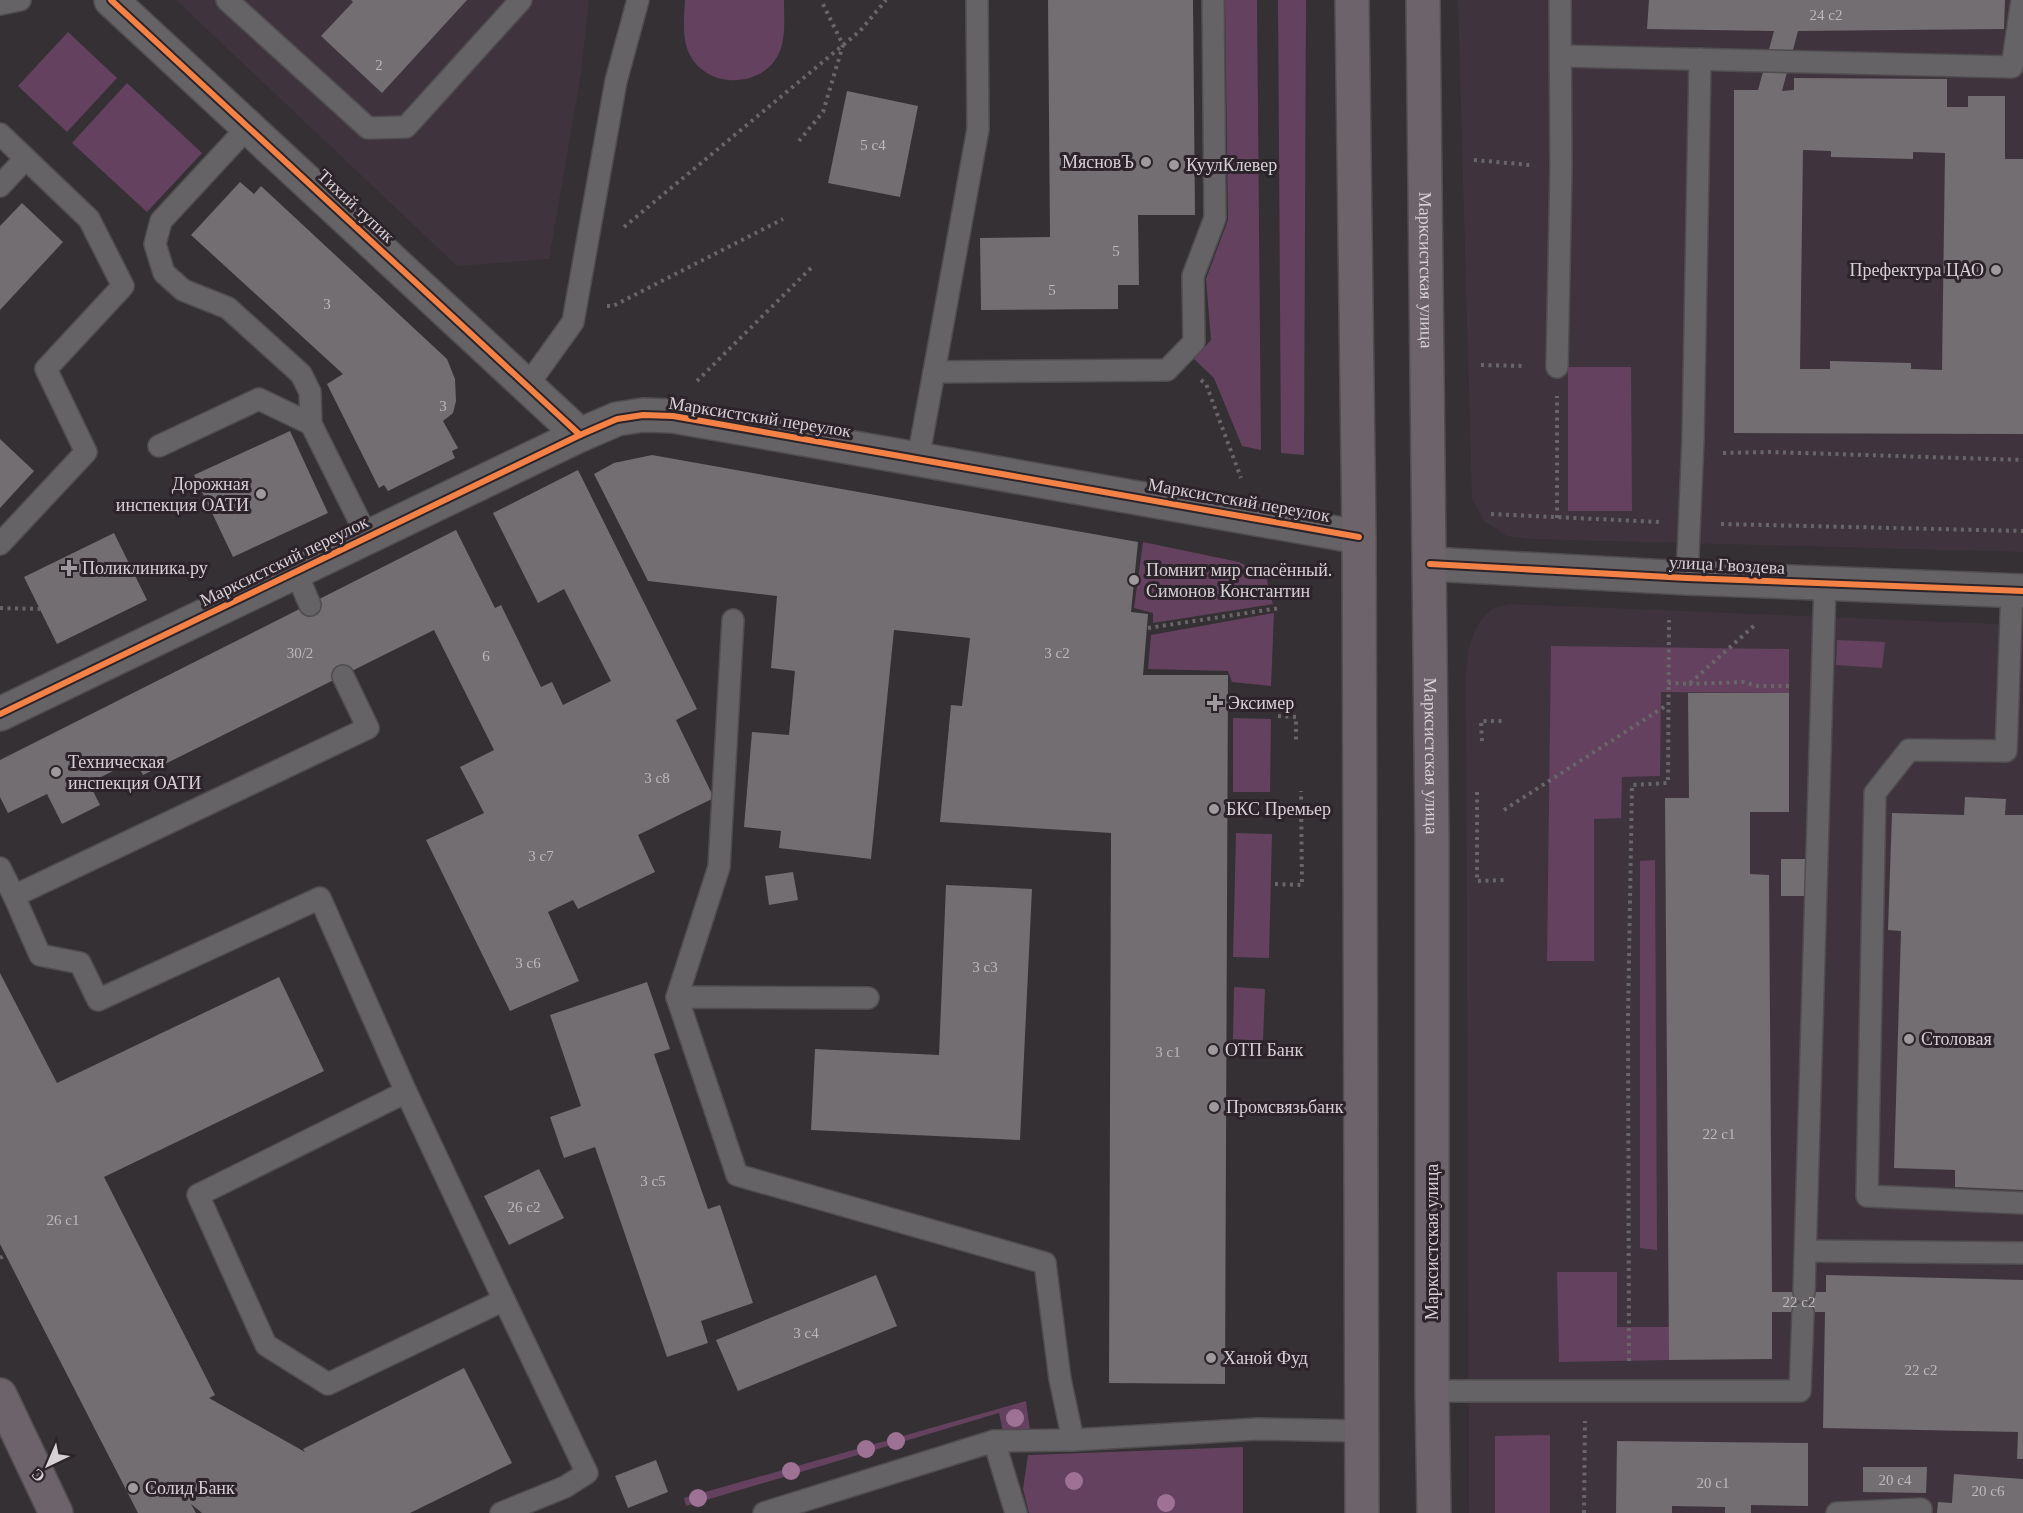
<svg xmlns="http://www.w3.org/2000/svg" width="2023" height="1513" font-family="'Times New Roman',serif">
<rect width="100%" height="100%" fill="#343033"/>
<g fill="#3f343d">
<polygon points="176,0 589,0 581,74 549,259 457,266"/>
<polygon points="1458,0 2023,0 2023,552 1529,539 1507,536 1484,521 1472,499"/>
<polygon points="1510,604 2023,625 2023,1513 1469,1513 1466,674 1468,651 1475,630 1483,617 1493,608"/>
</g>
<g fill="#64415e">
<path d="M685,0H784C784,16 786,35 780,51C764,90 704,90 688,51C682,36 684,16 685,0Z"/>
<polygon points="1225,0 1257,0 1261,450 1242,446 1214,378 1194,359 1211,340 1206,279 1228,220"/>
<polygon points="1278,0 1306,0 1304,455 1281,453"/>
<polygon points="68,32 117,78 67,132 18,86"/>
<polygon points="127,83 202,153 147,212 72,143"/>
<polygon points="1568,367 1631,367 1632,511 1568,511"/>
<polygon points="1143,542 1239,562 1266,577 1273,604 1153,623 1153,613 1134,608"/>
<polygon points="1274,613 1271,686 1232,682 1228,671 1148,669 1151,635"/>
<polygon points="1837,640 1885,642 1882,668 1836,665"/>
<polygon points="1551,646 1789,649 1789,693 1661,692 1660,776 1622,777 1621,818 1594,819 1594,961 1547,961"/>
<polygon points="1233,718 1271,719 1270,792 1233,792"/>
<polygon points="1236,833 1272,834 1269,958 1233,957"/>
<polygon points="1655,860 1657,1250 1640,1248 1640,861"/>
<polygon points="1234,987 1265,989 1263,1041 1233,1039"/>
<polygon points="1557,1272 1617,1272 1617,1327 1669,1327 1669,1360 1559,1362"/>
<polygon points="1026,1401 1030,1430 1003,1432 999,1413 686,1506 684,1498"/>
<polygon points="1550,1435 1550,1513 1495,1513 1495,1436"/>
<polygon points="1243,1447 1243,1513 1029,1513 1023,1489 1028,1455"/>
</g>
<g fill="#726e71" fill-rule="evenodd">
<polygon points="351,0 467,0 382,93 321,36 353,2"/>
<polygon points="1048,0 1193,0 1195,215 1138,215 1139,285 1118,285 1118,309 981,310 980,238 1050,237"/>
<path d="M1649,0H2005L2004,29L1798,31L1782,91L1794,90V78L1947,79V107H1968V96H2005V159H2023V434L1734,433V90H1758L1774,31L1647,29ZM1803,150L1831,151V157L1913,159V152L1945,153L1942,370L1911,369V363L1830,361V369H1800Z"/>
<polygon points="847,91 918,106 900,197 828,183"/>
<polygon points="240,182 254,194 261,186 447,359 455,379 456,401 453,413 443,421 458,448 452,451 455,458 388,491 384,485 379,488 327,384 343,374 191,235"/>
<polygon points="22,203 63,242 0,310 0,226"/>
<polygon points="290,431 328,513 233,557 194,475"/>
<polygon points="0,439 34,471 0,508"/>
<polygon points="652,455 1138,542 1131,612 1148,614 1143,675 1228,675 1225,1384 1109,1383 1111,833 940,822 951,705 962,706 970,638 894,630 871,859 779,848 781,831 744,827 752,732 789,735 795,671 771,668 777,596 648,581 594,474 614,463"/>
<polygon points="578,470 697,709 676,720 714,798 638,835 655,872 578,909 573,900 548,912 579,981 510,1011 426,840 484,813 460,767 494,750 434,630 143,775 135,760 89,783 100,805 62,824 47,794 8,813 0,797 0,760 456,530 495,608 501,605 541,687 552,682 563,705 611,681 564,589 538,603 493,513"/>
<polygon points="114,533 147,600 57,644 24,577"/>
<polygon points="1688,693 1789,693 1789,812 1750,812 1750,874 1769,875 1772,1292 1826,1292 1826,1275 2023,1280 2023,1459 2017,1459 2018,1432 1823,1428 1825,1312 1772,1312 1772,1359 1669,1360 1665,798 1689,798"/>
<polygon points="1965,797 2006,799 2005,815 2023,815 2023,1190 1955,1187 1955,1170 1894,1168 1901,931 1888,930 1892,813 1964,815"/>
<rect x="1781" y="859" width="27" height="37"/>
<polygon points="793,872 798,900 769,905 765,876"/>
<polygon points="946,885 1032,889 1020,1140 811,1130 815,1049 939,1055"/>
<polygon points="0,973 57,1083 279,977 324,1071 104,1177 215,1395 209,1398 305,1452 303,1449 464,1368 512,1463 410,1513 202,1513 191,1504 196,1513 138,1513 0,1244"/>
<polygon points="647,982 670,1049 654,1054 708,1209 720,1205 753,1303 701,1321 708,1343 667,1357 595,1147 564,1158 550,1117 581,1106 550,1015"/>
<polygon points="539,1169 564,1218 509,1245 484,1196"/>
<polygon points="876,1275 897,1326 738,1391 716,1340"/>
<polygon points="1617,1441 1808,1443 1808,1506 1751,1505 1751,1513 1725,1513 1725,1507 1672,1506 1672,1513 1616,1513"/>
<polygon points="656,1460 668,1492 628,1508 615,1476"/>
<polygon points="1863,1467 1927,1467 1926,1493 1863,1492"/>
<polygon points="1954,1474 2023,1479 2023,1513 1937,1513 1938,1502 1952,1503"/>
</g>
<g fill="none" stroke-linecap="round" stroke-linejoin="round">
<g stroke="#504d4f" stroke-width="24">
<g id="service">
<polyline points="227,0 368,128 406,127 521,0"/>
<polyline points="0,4 20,0"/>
<polyline points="1561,56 2012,67 2022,0"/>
<polyline points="248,127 161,221 155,244 164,273 183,290 228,308 301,374 310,392 311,424 368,538"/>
<polyline points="0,134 89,219 123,286 46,369 86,452 0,544"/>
<polyline points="0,186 25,159"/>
<polyline points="1557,367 1561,168 1560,0"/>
<polyline points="934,372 978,129 977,0"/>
<polyline points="527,386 573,322 616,81 638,0"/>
<polyline points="159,446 259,399 311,424"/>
<polyline points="918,459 934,372 1167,370 1194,342 1193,276 1215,218 1213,0"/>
<polyline points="296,572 310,605"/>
<polyline points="1687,578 1693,440 1700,59"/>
<polyline points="2012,590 2006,751 1909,750 1875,793 1867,1196 2023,1203"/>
<polyline points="0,868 14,896 368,728 343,676"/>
<polyline points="14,896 40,955 80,963 98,1000 320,898 406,1092 504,1300 328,1384 266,1345 198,1195 406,1092"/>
<polyline points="677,997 719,867 733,620"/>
<polyline points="868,998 677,997 737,1175 1045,1263 1060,1379 1073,1440"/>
<polyline points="1806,1251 2023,1253"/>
<polyline points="1804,1292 1825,584"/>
<polyline points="1432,1391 1800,1391 1803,1313"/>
<polyline points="994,1441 1016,1513"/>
<polyline points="501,1513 565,1487 587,1473 504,1300"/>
<polyline points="764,1513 994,1441 1073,1440 1257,1429 1361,1431"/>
<polyline points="1837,1513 1921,1509 1921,1513"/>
</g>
</g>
<g stroke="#504d4f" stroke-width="36">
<g id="minor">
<polyline points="111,0 580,435"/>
<polyline points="0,714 580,435 617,419 643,415 673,416 1359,537"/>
</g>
</g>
<g stroke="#504d4f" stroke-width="36">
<polyline id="tertiary" points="1430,564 1687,578 2023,591"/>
</g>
<g stroke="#504d4f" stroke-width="36">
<g id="primary">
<polyline points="1352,0 1359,537 1362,1513"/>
<path id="s1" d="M1423,0L1432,839V1391L1434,1513"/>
<polyline points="0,1395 56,1513"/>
</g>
</g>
<g stroke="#686668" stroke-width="4" stroke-dasharray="3 4.5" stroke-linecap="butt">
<polyline points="799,141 823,112 843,45 821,0"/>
<polyline points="1474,160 1530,165"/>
<polyline points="624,227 860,31 886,0"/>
<polyline points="607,306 613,306 783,219"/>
<polyline points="1481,365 1525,366"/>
<polyline points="1201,380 1206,384 1241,478"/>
<polyline points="697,381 814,265"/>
<polyline points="1723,453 1770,452 2023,460"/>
<polyline points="1491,514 1659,522"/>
<polyline points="1557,518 1557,396"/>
<polyline points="1721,524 2023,531"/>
<polyline points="0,608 40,609"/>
<polyline points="1148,628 1280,608"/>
<polyline points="1668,683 1689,684 1757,623"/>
<polyline points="1689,684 1743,682 1758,686 1792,686"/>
<polyline points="1278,716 1296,717 1296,740"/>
<polyline points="1482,741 1481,721 1505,721"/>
<polyline points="1477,792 1477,881 1504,880"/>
<polyline points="1504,810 1667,705"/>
<polyline points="1275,884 1302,885 1301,791"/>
<polyline points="0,1258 5,1255"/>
<polyline points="1629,1361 1628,1017 1632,785 1668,783 1669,620"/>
<polyline points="1584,1513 1585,1421"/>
</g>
<use href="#service" stroke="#656365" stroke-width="21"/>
<use href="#minor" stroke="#656365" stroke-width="33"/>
<use href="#tertiary" stroke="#656365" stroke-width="33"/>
<use href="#primary" stroke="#6c646a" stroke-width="33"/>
<g stroke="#2c242a" stroke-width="10">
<g id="cycleway">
<polyline points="111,0 580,435"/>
<polyline points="1430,564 1687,578 2023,591"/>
<polyline points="0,714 580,435 617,419 643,415 673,416 1359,537"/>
</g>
</g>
<use href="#cycleway" stroke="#f48246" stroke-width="6"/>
</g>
<g fill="#9d7295">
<circle cx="1015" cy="1418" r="9"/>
<circle cx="896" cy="1441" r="9"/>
<circle cx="866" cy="1449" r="9"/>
<circle cx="791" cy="1471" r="9"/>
<circle cx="1074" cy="1481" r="9"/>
<circle cx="698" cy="1498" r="9"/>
<circle cx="1166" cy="1503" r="9"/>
</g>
<g fill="#9d999c" stroke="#2c242a" stroke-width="2">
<circle cx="1146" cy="162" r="6"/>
<circle cx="1174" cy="165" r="6"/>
<circle cx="1996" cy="270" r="6"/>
<circle cx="261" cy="494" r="6"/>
<path d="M66 559h6v6h6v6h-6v6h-6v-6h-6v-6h6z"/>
<circle cx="1134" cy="580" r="6"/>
<path d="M1212 694h6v6h6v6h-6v6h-6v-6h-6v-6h6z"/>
<circle cx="56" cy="772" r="6"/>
<circle cx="1214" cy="809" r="6"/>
<circle cx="1909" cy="1039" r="6"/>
<circle cx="1213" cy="1050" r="6"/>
<circle cx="1214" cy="1107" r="6"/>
<circle cx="1211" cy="1358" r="6"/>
<circle cx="133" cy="1488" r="6"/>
</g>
<g text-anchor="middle" stroke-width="6" stroke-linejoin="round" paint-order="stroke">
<g font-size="15" fill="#bdb8bc">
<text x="1826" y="20">24 с2</text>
<text x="379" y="70">2</text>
<text x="873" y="150">5 с4</text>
<text x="1116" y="256">5</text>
<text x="1052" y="295">5</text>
<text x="327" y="309">3</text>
<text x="443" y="411">3</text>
<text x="300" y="658">30/2</text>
<text x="1057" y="658">3 с2</text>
<text x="486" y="661">6</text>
<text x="657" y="783">3 с8</text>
<text x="541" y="861">3 с7</text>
<text x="528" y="968">3 с6</text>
<text x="985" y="972">3 с3</text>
<text x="1168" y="1057">3 с1</text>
<text x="1719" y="1139">22 с1</text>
<text x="653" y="1186">3 с5</text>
<text x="524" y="1212">26 с2</text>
<text x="63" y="1225">26 с1</text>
<text x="1799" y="1307">22 с2</text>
<text x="806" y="1338">3 с4</text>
<text x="1921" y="1375">22 с2</text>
<text x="1895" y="1485">20 с4</text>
<text x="1713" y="1488">20 с1</text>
<text x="1988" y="1496">20 с6</text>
</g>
<g font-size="18" fill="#d6d1d5" stroke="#2c242a" text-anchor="start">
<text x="1134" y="168" text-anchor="end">МясновЪ</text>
<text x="1186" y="171">КуулКлевер</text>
<text x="1984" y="276" text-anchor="end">Префектура ЦАО</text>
<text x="249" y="490" text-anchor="end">Дорожная<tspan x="249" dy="21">инспекция ОАТИ</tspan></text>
<text x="82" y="574">Поликлиника.ру</text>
<text x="1146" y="576">Помнит мир спасённый.<tspan x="1146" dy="21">Симонов Константин</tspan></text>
<text x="1228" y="709">Эксимер</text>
<text x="68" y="768">Техническая<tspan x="68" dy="21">инспекция ОАТИ</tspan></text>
<text x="1226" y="815">БКС Премьер</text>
<text x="1921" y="1045">Столовая</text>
<text x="1225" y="1056">ОТП Банк</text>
<text x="1226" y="1113">Промсвязьбанк</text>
<text x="1223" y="1364">Ханой Фуд</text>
<text x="145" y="1494">Солид Банк</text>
</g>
<g font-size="18" fill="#d6d1d5" stroke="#2c242a">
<text transform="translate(356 206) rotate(43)" y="6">Тихий тупик</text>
<text dy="6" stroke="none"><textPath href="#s1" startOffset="270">Марксистская улица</textPath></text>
<text transform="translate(760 417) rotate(9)" y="6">Марксистский переулок</text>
<text transform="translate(1239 500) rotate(10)" y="6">Марксистский переулок</text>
<text transform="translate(284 561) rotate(-26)" y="6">Марксистский переулок</text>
<text transform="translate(1727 565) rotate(3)" y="6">улица Гвоздева</text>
<text dy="6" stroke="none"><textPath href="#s1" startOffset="756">Марксистская улица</textPath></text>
<text transform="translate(1432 1242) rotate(-90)" y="6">Марксистская улица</text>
</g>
</g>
<g transform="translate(48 1465) rotate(224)" stroke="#2c242a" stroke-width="4.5" paint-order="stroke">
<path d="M0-4.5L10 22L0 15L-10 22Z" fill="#d6d1d5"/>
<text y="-9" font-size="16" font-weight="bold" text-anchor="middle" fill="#d6d1d5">С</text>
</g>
</svg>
